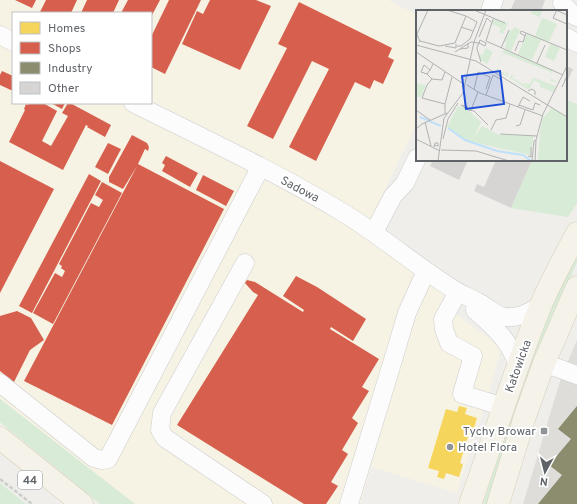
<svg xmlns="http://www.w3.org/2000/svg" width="577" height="504" font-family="Overpass,sans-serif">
<rect width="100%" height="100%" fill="#efeeea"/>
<path fill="#f7f3e4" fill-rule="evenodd" d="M0,0H388L417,15V123L363,235L441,290L456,314L496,344L501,349L486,402L457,493L371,467L360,504H135L0,399ZM13,13H151V103H13Z"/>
<polygon fill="#dfddda" points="577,340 577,504 523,504 561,378"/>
<g fill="#d8ebd6">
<polygon points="566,100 577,104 577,203 568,217 511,208 532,160 566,160"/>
<polygon points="577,250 577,262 532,364 526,382 521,381 528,360"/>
<polygon points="519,390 524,392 489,504 483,504"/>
<polygon points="0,399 135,504 100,504 0,422"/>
<polygon points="0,483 26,504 0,504"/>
</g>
<polygon fill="#f6d55c" points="459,406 467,408 465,414 477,418 473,431 470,430 460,463 463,464 459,477 446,473 444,479 437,477 439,471 428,468 446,409 457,412"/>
<g fill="#d6604d">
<polygon points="15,0 36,0 32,8"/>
<polygon points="46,0 77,0 71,13 42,13 40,12"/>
<polygon points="87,0 119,0 113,13 81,13"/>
<polygon points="128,0 160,0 151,17 151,13 121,13"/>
<polygon points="169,0 201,0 165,74 151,67 151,37"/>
<polygon points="210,0 256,0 271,6 240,70 182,44 197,11 203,14"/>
<polygon points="299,2 392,48 388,57 394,60 383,84 374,80 370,89 355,82 316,161 289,147 329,69 312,61 273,139 247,126 287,48 278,44"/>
<polygon points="2,71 13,76 13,91 0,85 0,75"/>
<polygon points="29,103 43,103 57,111 42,141 51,146 68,116 62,113 68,103 70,103 111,125 105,137 87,127 88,126 86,125 63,170 9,142 25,110 24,109 26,104 28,105"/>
<polygon points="51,103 65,103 62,109"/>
<polygon points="132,135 147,143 149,147 148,151 145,149 138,164 224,209 112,425 24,381 137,166 123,189 109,182 109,177"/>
<polygon points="108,143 121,149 108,174 95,167"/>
<polygon points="166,156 198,173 190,187 162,171 165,165 162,163"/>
<polygon points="0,161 54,189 0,293"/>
<polygon points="89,174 101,181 32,313 19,306"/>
<polygon points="203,175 234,191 226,206 196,190"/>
<polygon points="102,182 122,193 53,324 33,313 55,273 62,277 65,271 61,268 62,266 59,264 91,203 99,207 103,200 95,195"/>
<polygon points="296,276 317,287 366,319 353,341 331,327 330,329 379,359 362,387 369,391 352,418 358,423 342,450 348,454 331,482 338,486 326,504 304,504 177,425 258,295 253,292 245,283 247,280 255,282 303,312 304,310 283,296"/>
<polygon points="17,311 31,318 44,340 30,350 14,382 0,371 0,316"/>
</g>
<polygon fill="#8c8c6e" points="577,406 577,504 538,504 562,475 549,465 571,439 558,429"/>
<g fill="#d6d5d3">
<polygon points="515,0 545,0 541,11 510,11"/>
<polygon points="566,66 573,69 566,84"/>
<polygon points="433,160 468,160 459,180 430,166"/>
<polygon points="496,160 532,160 511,208 474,191 477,184 484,187"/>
</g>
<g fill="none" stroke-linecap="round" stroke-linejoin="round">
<g stroke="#cbcccc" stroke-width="19">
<g id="minor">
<polyline points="562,3 573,15 577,17"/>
<polyline points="490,11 494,0"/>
<polyline points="0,35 13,42"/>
<polyline points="566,37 577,43"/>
<path d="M133,103C203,138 276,172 342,212C382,236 417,267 456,291C463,295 471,298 478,302C486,306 493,313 501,316C516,320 529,313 541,305"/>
<polyline points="374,232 393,196 405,183 417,158"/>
<polyline points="245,263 162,413 160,430 165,438 263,504"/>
<polyline points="458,292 443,319 444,329 449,343 473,356 462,394 504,407"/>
<path d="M475,310C496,329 507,338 518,364"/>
<polyline points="544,363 577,375"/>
<polyline points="0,383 94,458 102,460 108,459 260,168"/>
<polyline points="349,504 393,360 407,313 426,271"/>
</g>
</g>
<g stroke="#d7ceb8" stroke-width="23">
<g id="major">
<polyline points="0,438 82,504"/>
<path d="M470,504C494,438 514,371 540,307C551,281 564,257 577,233"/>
<polyline points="498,504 525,416 544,363 577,287"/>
</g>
</g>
<polyline stroke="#cacfcc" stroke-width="2.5" stroke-dasharray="4 2" stroke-linecap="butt" points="0,479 32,504"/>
<use href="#minor" stroke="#fdfcfc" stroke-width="18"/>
<use href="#major" stroke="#f4f2e9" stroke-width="22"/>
</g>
<g fill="#919496" stroke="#fff" stroke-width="1.5">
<rect x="540" y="427" width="8" height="8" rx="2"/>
<circle cx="450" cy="447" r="4"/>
</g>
<g text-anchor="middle" stroke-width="4" stroke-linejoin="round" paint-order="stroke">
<rect fill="#fff" stroke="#8f9295" stroke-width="1" x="18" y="471" width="24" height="18" rx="3"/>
<g font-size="11" font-weight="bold" fill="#5f6368">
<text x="30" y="484">44</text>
</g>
<g font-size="12" fill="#5f6368" stroke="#fff">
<text transform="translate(300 189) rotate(28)" y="4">Sadowa</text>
<text transform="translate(518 366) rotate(-70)" y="4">Katowicka</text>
</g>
<g font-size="12" fill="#5f6368" stroke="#fff" text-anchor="end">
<text x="536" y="435">Tychy Browar</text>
<text x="458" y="451" text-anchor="start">Hotel Flora</text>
</g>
</g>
<g transform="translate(416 10)">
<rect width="151" height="151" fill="#efeeea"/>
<path d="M118,0H126L124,7L141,14L133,32L119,26L126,8L114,3ZM78,9L92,13L87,24L83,22L85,18L76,14ZM98,17L104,20L95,41L89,38L91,33L88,32L93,20L96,21ZM111,24L125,30L116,50L102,44ZM134,34L144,38L138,51L129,47ZM70,38L77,42L71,54L64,49L63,44L66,45ZM88,39L137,60L133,68L143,72L133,71L135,69L133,68L135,62L87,43L81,58L92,66L89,62L92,63V67L80,60ZM113,64L118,67V68L140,76L137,82L124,77V74L118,70L113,80L94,68V66L96,65L99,66L95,67L112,77L107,73L114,74L118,67ZM0,73L10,75L5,87H0ZM42,96L51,99L65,112L58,127L66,116L83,125H118L114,145L48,130L31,117ZM136,98L151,107V151H122L124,122L127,108Z" fill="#d8ebd6"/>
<path fill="none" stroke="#bfe0f9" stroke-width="2" d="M4,107L25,116M32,118L49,130L81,141L107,145L115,151"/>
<path fill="none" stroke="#b1b2b2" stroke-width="1" d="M58,0L89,13M140,0L151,5M141,0L137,8L151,14M77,9L70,31L147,65M45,17L57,21M110,23L151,40M63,27L71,8L75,12M4,31L23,36L39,33L50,6L31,0M4,32L1,24L12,0M0,35L60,51L151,107M29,36L40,38V34M41,36H45L54,29L61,12L50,6M85,38L93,20M44,39L52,38V33M99,41L103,31L107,32L110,23L105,21L104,23L109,26M0,42L49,75M39,42L55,32L63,33L69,36L70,33L64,30L63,33L61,37V39L65,52M121,53L129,35M14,60L8,55L5,62L11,64L14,60L17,54M11,64L16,69L26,70L29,62M16,69L11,75L6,88L29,94M51,75L64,83L127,106M146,77L151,66M58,80L62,62L74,67L70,79M112,81L116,79L119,81V85M70,85L77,65L86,70M103,95L117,100M102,97L107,87L114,91M51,98L52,97L45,95L52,100L58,101L72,115M0,100L14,110M55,100L62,82M117,100L119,93L124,95M29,104V94L36,67M9,112L15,136M100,116L104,115L109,100M0,119L6,114L31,103M75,120L80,110L90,108L94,94M84,124L121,126M0,129L24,141M27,129L32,109L42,93M18,137L19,133H22V136L18,135M25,140L60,141L93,151M112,146L115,147V137M116,150L118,131L120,130M22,151L28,108L47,83L58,32L70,0M119,151L120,130L127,104L151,56"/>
<path fill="#1d4ed8" fill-opacity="0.15" stroke="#1d4ed8" stroke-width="2" d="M84,61L88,94L50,99L46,66Z"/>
<rect width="151" height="151" fill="none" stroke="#5f6368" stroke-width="2"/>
</g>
<rect x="12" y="12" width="140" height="92" fill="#ffffff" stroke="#bfc1c3"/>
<rect x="20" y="22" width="20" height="12" fill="#f6d55c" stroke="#bfc1c3"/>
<text x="48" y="32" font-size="12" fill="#5f6368">Homes</text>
<rect x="20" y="42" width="20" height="12" fill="#d6604d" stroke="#bfc1c3"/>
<text x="48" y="52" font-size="12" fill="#5f6368">Shops</text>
<rect x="20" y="62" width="20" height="12" fill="#8c8c6e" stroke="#bfc1c3"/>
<text x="48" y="72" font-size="12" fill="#5f6368">Industry</text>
<rect x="20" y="82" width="20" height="12" fill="#d6d5d3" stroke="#bfc1c3"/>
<text x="48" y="92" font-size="12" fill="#5f6368">Other</text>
<g transform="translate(545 472) rotate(187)" stroke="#ffffff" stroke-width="3" paint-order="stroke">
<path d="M0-3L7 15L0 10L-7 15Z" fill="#5f6368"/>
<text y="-6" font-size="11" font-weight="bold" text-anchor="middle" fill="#5f6368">N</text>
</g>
</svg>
